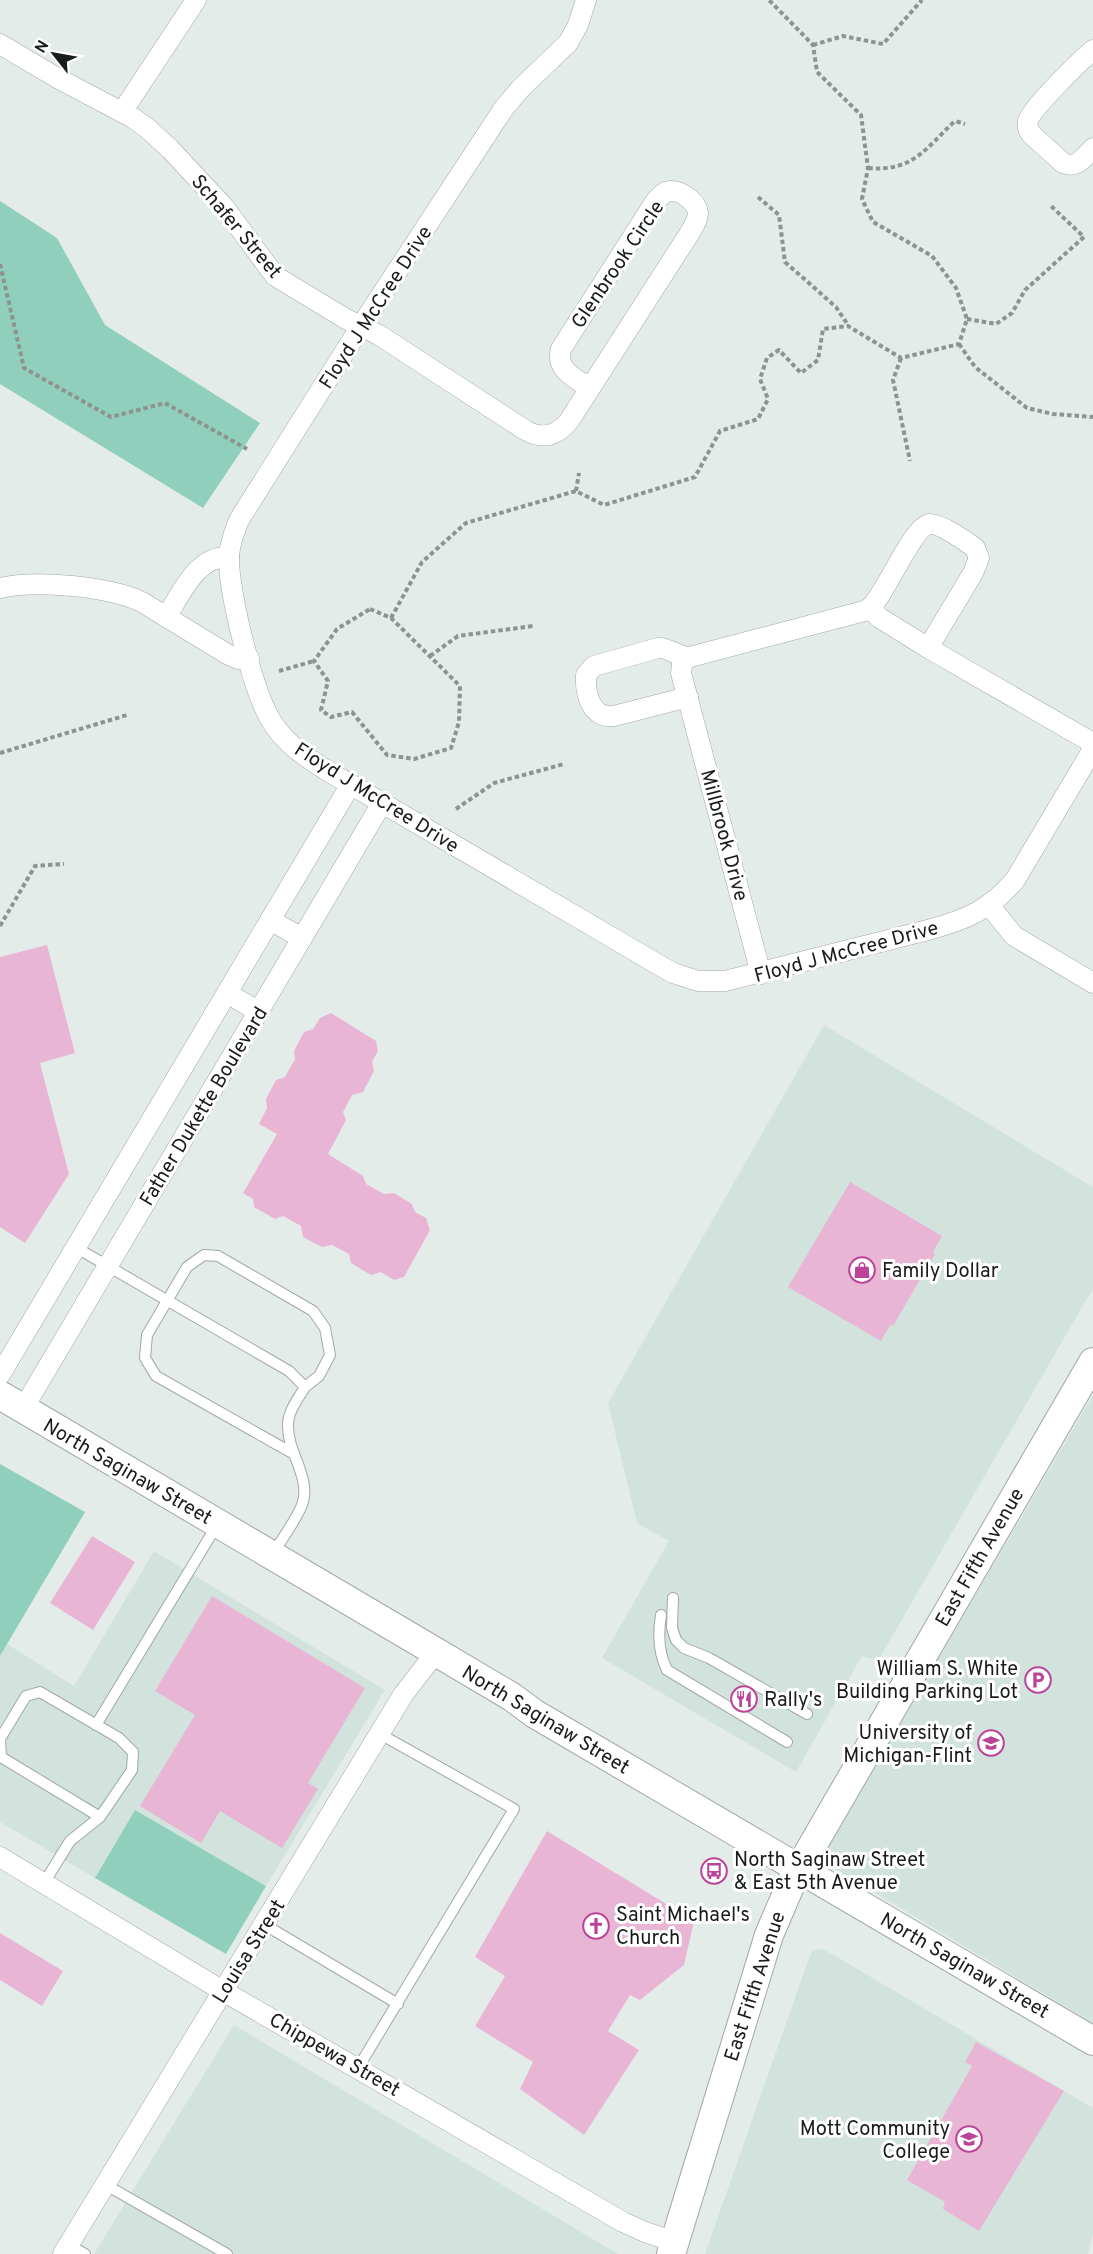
<svg xmlns="http://www.w3.org/2000/svg" width="1093" height="2254" font-family="Overpass,sans-serif">
<rect width="100%" height="100%" fill="#e4ecea"/>
<g fill="#d2e2dd">
<polygon points="824,1025 1093,1187 1093,1288 878,1661 862,1656 796,1772 602,1658 669,1541 637,1523 608,1403"/>
<polygon points="1093,1395 1093,2023 820,1860"/>
<polygon points="154,1551 385,1690 266,1886 135,1810 95,1878 0,1822 0,1656 7,1644 74,1686"/>
<polygon points="818,1949 825,1950 1093,2108 1093,2234 1088,2254 705,2254 809,1958 812,1952"/>
<polygon points="234,2025 618,2254 94,2254"/>
</g>
<g fill="#91cfbd">
<polygon points="0,201 57,238 105,325 260,423 203,508 0,384"/>
<polygon points="0,1464 85,1512 0,1656"/>
<polygon points="135,1810 266,1886 226,1954 95,1878"/>
</g>
<g fill="#e9b5d5">
<polygon points="47,945 75,1053 40,1063 69,1174 25,1243 0,1227 0,957"/>
<polygon points="331,1013 376,1041 378,1051 372,1062 374,1071 363,1092 352,1095 343,1112 346,1120 328,1154 363,1176 366,1184 384,1194 394,1193 412,1204 415,1212 426,1218 430,1230 404,1277 394,1280 381,1272 371,1275 351,1263 349,1254 332,1245 322,1247 303,1237 301,1226 283,1216 275,1219 254,1207 253,1199 243,1193 277,1134 259,1124 267,1108 266,1099 276,1080 285,1077 295,1059 294,1051 304,1032 313,1029 320,1018"/>
<polygon points="850,1182 942,1236 933,1252 935,1254 893,1326 891,1324 881,1341 788,1287"/>
<polygon points="92,1536 135,1562 93,1630 50,1603"/>
<polygon points="212,1596 365,1688 308,1783 318,1789 282,1848 220,1811 201,1843 140,1806 195,1715 155,1691"/>
<polygon points="547,1831 694,1921 684,1965 640,2000 630,1995 608,2031 639,2050 584,2135 520,2089 533,2062 475,2026 505,1976 475,1957"/>
<polygon points="0,1933 63,1971 42,2006 0,1980"/>
<polygon points="976,2042 1064,2091 979,2231 943,2209 945,2202 907,2180 972,2066 965,2062"/>
</g>
<g fill="none" stroke-linecap="round" stroke-linejoin="round">
<g stroke="#a1a8a6" stroke-width="12">
<g id="lane">
<path d="M75,1247L289,1371L305,1387C298,1399 288,1411 288,1425C287,1451 310,1476 303,1502C299,1516 280,1542 272,1555"/>
<polyline points="294,1454 156,1376 145,1358 147,1335 187,1267 204,1255 218,1256 313,1311 325,1328 330,1355 319,1376 305,1387"/>
<polyline points="673,1598 672,1628 676,1640 684,1648 709,1658 807,1714"/>
<path d="M661,1615C658,1633 659,1654 667,1670L787,1742"/>
<polyline points="96,1725 217,1525"/>
<polyline points="44,1883 70,1841 100,1817 132,1770 133,1752 119,1738 40,1692 26,1696 0,1739 1,1757 100,1817"/>
<polyline points="265,1925 398,2004"/>
<polyline points="358,2068 514,1809 380,1734"/>
<polyline points="106,2185 227,2254"/>
<polyline points="69,2245 85,2254"/>
</g>
</g>
<g stroke="#a1a8a6" stroke-width="21">
<g id="street">
<path d="M586,0L578,25L568,43L521,88L504,108L361,326L239,520C234,532 230,544 229,556C228,591 254,698 274,725C287,745 307,758 326,770L659,965L673,973L698,981H725L928,930C965,920 990,910 1015,880L1093,749"/>
<path d="M0,44L59,79L133,118L147,128L170,149L224,207L275,276L346,319L379,335L525,430C542,440 557,436 569,421L691,231C694,225 698,220 698,213C697,202 681,190 670,191C663,192 659,197 655,202L561,349C555,370 575,378 590,388"/>
<path d="M1093,50C1081,60 1031,109 1028,121C1027,126 1028,130 1031,134L1063,163C1078,169 1084,157 1093,148"/>
<polyline points="122,112 196,0"/>
<path d="M0,588C37,580 108,586 142,602L227,654L238,659L249,658"/>
<polyline points="869,608 880,618 928,648 1093,743"/>
<path d="M166,617C182,593 197,555 229,557"/>
<polyline points="683,657 681,673 761,974"/>
<path d="M688,697L614,716C591,719 585,694 586,675L594,666L658,648C670,647 678,658 690,657L868,610C886,595 912,526 930,524C940,523 967,542 975,548L979,558L973,573L928,648"/>
<polyline points="989,905 1014,936 1093,983"/>
<polyline points="270,920 302,938"/>
<polyline points="227,993 259,1012"/>
<polyline points="0,1375 351,784"/>
<polyline points="23,1409 382,803"/>
<polyline points="0,1857 223,1991 623,2222 645,2232 675,2242"/>
<polyline points="63,2254 403,1695 436,1652"/>
</g>
</g>
<g stroke="#a1a8a6" stroke-width="30">
<g id="secondary">
<polyline points="0,1395 436,1652 512,1697 535,1714 1093,2041"/>
<polyline points="671,2254 769,1935 793,1879 1093,1362"/>
</g>
</g>
<g stroke="#8e9392" stroke-width="4" stroke-dasharray="4.5 3" stroke-linecap="butt">
<polyline points="813,45 843,36 883,44 922,0"/>
<path d="M868,168C913,172 925,149 955,121L965,124"/>
<polyline points="758,197 779,215 785,262 836,307 848,325"/>
<polyline points="0,264 24,368 111,417 165,403 247,449"/>
<polyline points="967,319 996,324 1012,313 1025,290 1084,237 1051,206"/>
<polyline points="959,344 975,367 1027,408 1053,414 1093,417"/>
<polyline points="901,358 893,380 910,461"/>
<polyline points="576,491 579,473"/>
<polygon points="370,609 391,618 460,686 459,722 451,748 414,759 387,755 352,712 331,717 321,710 328,681 314,661 337,629"/>
<polyline points="391,618 422,562 466,523 576,491 604,505 695,477 720,431 758,419 768,399 760,379 767,358 779,350 801,373 818,360 823,329 848,326 901,358 959,344 967,319 956,288 932,256 873,222 862,199 868,168 861,115 817,72 813,45 769,0"/>
<polyline points="430,656 458,636 533,626"/>
<polyline points="279,671 314,661"/>
<polyline points="0,753 127,715"/>
<polyline points="456,809 494,783 564,764"/>
<polyline points="0,926 35,866 64,864"/>
</g>
<use href="#lane" stroke="#fff" stroke-width="10"/>
<use href="#street" stroke="#fff" stroke-width="20"/>
<use href="#secondary" stroke="#fff" stroke-width="28"/>
</g>
<defs>
<g id="shop-ring" transform="scale(1.35)"><circle r="9.5" fill="#fff" stroke="#bb4398" stroke-width="1.5"/><path d="M-5-2.5h2.3a2.7 3.5 0 0 1 5.4 0H5L5.5 6h-11ZM-1.5-2.5h3a1.5 2.3 0 0 0-3 0Z" fill="#bb4398"/></g>
<g id="parking-ring" transform="scale(1.35)"><circle r="9.5" fill="#fff" stroke="#bb4398" stroke-width="1.5"/><path d="M-3.5-5.5H1a3.5 3.5 0 0 1 0 7H-1V5.5H-3.5ZM-1-3.4V-.6H.8a1.4 1.4 0 0 0 0-2.8Z" fill="#bb4398"/></g>
<g id="restaurant-ring" transform="scale(1.35)"><circle r="9.5" fill="#fff" stroke="#bb4398" stroke-width="1.5"/><path d="M-5-6h1v4h1v-4h1v4h1v-4h1v5L-1.5 .5V6h-2V.5L-5-1ZM5-6V6H3V1.5H1.5Q1.5-4 5-6Z" fill="#bb4398"/></g>
<g id="university-ring" transform="scale(1.35)"><circle r="9.5" fill="#fff" stroke="#bb4398" stroke-width="1.5"/><path d="M0-5L7-2L0 1L-7-2ZM-4 1L0 2.5L4 1V4Q0 6-4 4Z" fill="#bb4398"/></g>
<g id="bus-ring" transform="scale(1.35)"><circle r="9.5" fill="#fff" stroke="#bb4398" stroke-width="1.5"/><path d="M-5-6H5V4H4V6H2V4H-2V6H-4V4H-5ZM-3.5-4V0h7V-4ZM-3.5 1.2v1.5H-2V1.2ZM2 1.2v1.5H3.5V1.2Z" fill="#bb4398"/></g>
<g id="church-ring" transform="scale(1.35)"><circle r="9.5" fill="#fff" stroke="#bb4398" stroke-width="1.5"/><path d="M-1.2-6h2.4v3.5h3.3v2.4h-3.3V6h-2.4V-.1h-3.3v-2.4h3.3Z" fill="#bb4398"/></g>
</defs>
<g fill-rule="evenodd">
<use href="#shop-ring" x="862" y="1270"/>
<use href="#parking-ring" x="1038" y="1680"/>
<use href="#restaurant-ring" x="744" y="1699"/>
<use href="#university-ring" x="991" y="1743"/>
<use href="#bus-ring" x="714" y="1871"/>
<use href="#church-ring" x="596" y="1926"/>
<use href="#university-ring" x="969" y="2139"/>
</g>
<g text-anchor="middle" stroke-width="6" stroke-linejoin="round" paint-order="stroke">
<g font-size="20" fill="#191c1b" stroke="#fff">
<text transform="translate(237 226) rotate(50)" y="7">Schafer Street</text>
<text transform="translate(617 264) rotate(-56)" y="7">Glenbrook Circle</text>
<text transform="translate(375 307) rotate(-57)" y="7">Floyd J McCree Drive</text>
<text transform="translate(377 797) rotate(32)" y="7">Floyd J McCree Drive</text>
<text transform="translate(725 835) rotate(75)" y="7">Millbrook Drive</text>
<text transform="translate(846 951) rotate(-15)" y="7">Floyd J McCree Drive</text>
<text transform="translate(203 1106) rotate(-59)" y="7">Father Dukette Boulevard</text>
<text transform="translate(128 1471) rotate(30)" y="7">North Saginaw Street</text>
<text transform="translate(979 1557) rotate(-60)" y="7">East Fifth Avenue</text>
<text transform="translate(546 1719) rotate(31)" y="7">North Saginaw Street</text>
<text transform="translate(248 1951) rotate(-58)" y="7">Louisa Street</text>
<text transform="translate(965 1965) rotate(30)" y="7">North Saginaw Street</text>
<text transform="translate(754 1986) rotate(-72)" y="7">East Fifth Avenue</text>
<text transform="translate(335 2054) rotate(30)" y="7">Chippewa Street</text>
</g>
<g font-size="20" fill="#191c1b" stroke="#fff" text-anchor="start">
<text x="882" y="1277">Family Dollar</text>
<text x="1018" y="1675" text-anchor="end">William S. White<tspan x="1018" dy="23">Building Parking Lot</tspan></text>
<text x="764" y="1706">Rally's</text>
<text x="972" y="1739" text-anchor="end">University of<tspan x="972" dy="23">Michigan-Flint</tspan></text>
<text x="734" y="1866">North Saginaw Street<tspan x="734" dy="23">&amp; East 5th Avenue</tspan></text>
<text x="616" y="1921">Saint Michael's<tspan x="616" dy="23">Church</tspan></text>
<text x="950" y="2135" text-anchor="end">Mott Community<tspan x="950" dy="23">College</tspan></text>
</g>
</g>
<g transform="translate(54 54) rotate(301)" stroke="#ffffff" stroke-width="4.5" paint-order="stroke">
<path d="M0-4.5L10 22L0 15L-10 22Z" fill="#191c1b"/>
<text y="-9" font-size="16" font-weight="bold" text-anchor="middle" fill="#191c1b">N</text>
</g>
</svg>
